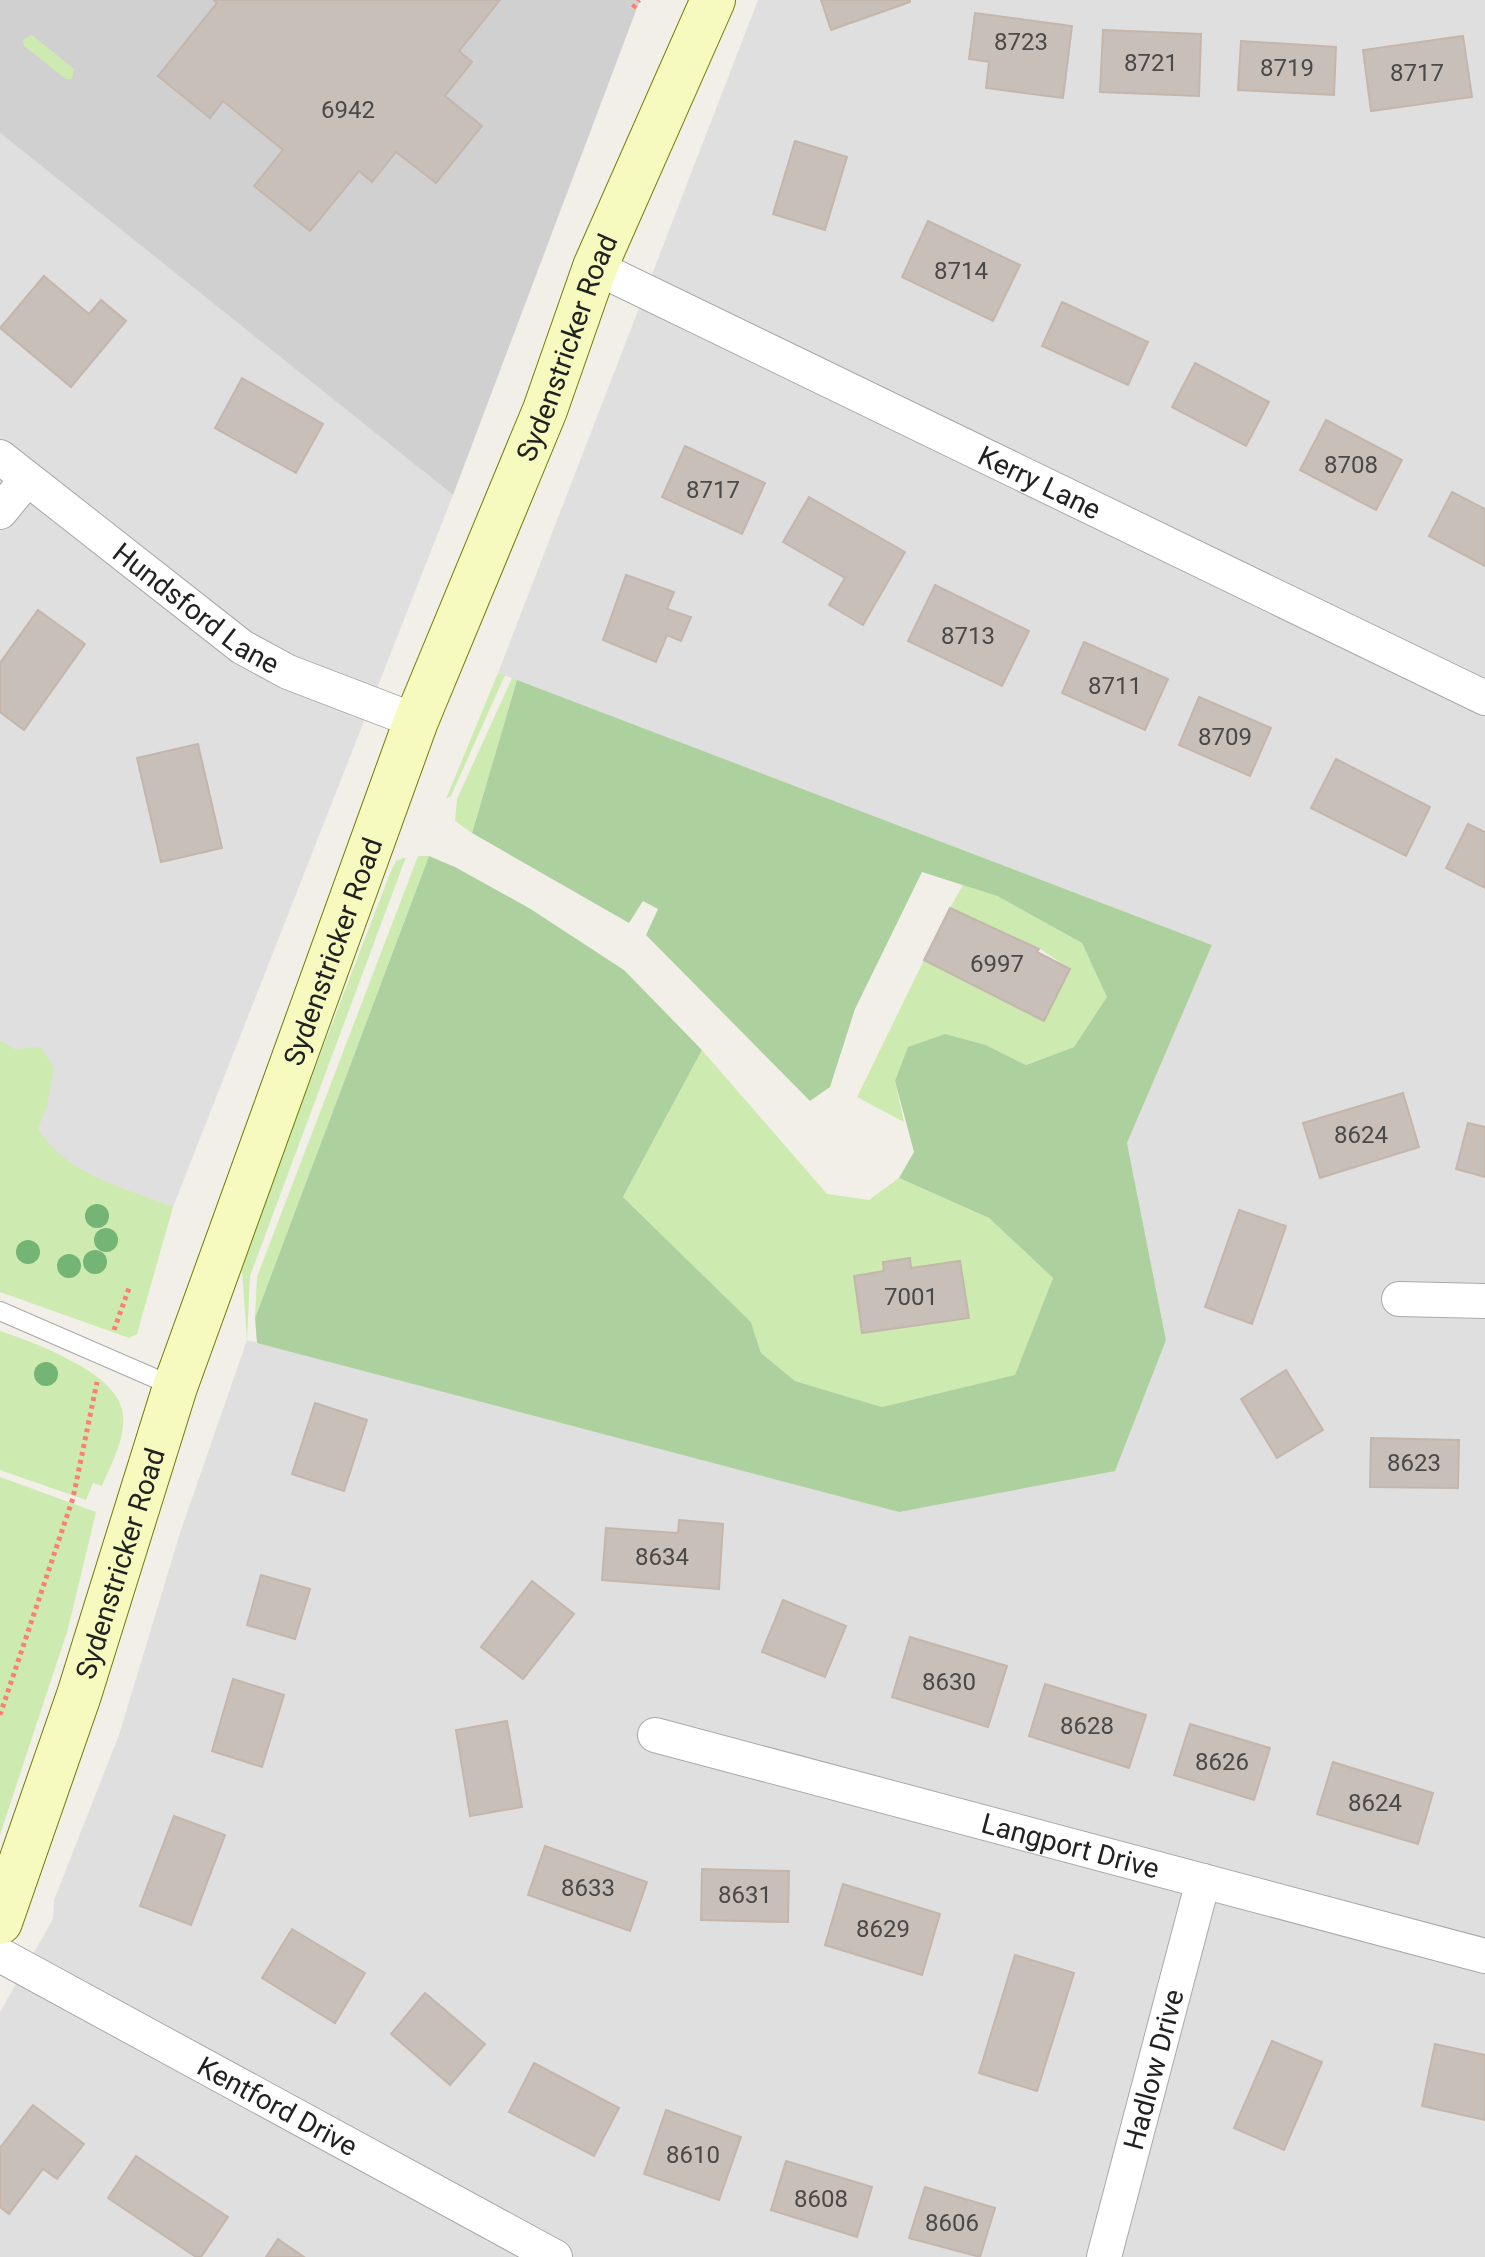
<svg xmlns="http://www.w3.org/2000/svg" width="1485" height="2257" font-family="Roboto,sans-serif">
<rect width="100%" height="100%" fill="#f2efe9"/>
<g fill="#e0dfdf">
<polygon points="758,0 1485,0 1485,2257 0,2257 0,2012 53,1919 54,1900 119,1735 180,1533 247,1340 899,1512 1166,1340 1127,1143 1212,945 498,673"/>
<polygon points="0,133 453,495 173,1207 146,1294 0,1239"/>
</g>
<polygon fill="#d0d0d0" points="0,0 640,0 453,495 0,133"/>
<g fill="#cdebb0">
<polygon points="32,35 74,69 72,79 66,79 24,46 23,40"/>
<polygon points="498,673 505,675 451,796 446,799"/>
<polygon points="512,678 517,680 472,833 455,821 457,799"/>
<polygon points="418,856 429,856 255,1318 257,1277"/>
<polygon points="406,857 250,1276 247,1340 242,1270 248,1242 391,871 396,861"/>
<polygon points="963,885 997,896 1082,943 1108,997 1074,1047 1026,1065 986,1045 895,1081 904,1122 857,1097 924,960 1043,1021 1070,969 1039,948 950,908"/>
<path d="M0,1041L15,1049L41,1047L54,1068L47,1106L38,1129C67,1175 125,1188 173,1207L137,1334L129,1338L0,1292Z"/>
<polygon points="702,1050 827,1194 869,1200 899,1178 989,1218 1053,1278 1015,1376 882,1407 795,1381 761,1353 751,1322 623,1197"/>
<path d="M0,1331C33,1342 113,1371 122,1409C128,1435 111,1464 102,1486L93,1483L86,1500L0,1470Z"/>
<polygon points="0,1477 96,1512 68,1629 0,1835"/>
</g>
<polygon fill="#add19e" points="517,680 1212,945 1127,1143 1166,1340 1115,1471 899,1512 257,1343 255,1318 429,856 455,867 529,908 624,970 702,1050 623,1197 751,1322 761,1353 795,1381 882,1407 1015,1375 1053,1278 989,1218 899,1178 914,1152 895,1081 908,1047 945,1034 986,1045 1026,1065 1074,1047 1107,997 1082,943 997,896 922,872 855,1009 830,1087 810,1101 646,935 658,909 643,901 629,923 472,833"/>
<g fill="#c7bfb8" stroke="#c4b6ab" stroke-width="2">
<polygon points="214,0 500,0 459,51 472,62 445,96 482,126 436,183 396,152 372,182 359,171 310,231 254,186 283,150 223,101 210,118 158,76 217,3"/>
<polygon points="821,0 910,0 910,2 831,30"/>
<polygon points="975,13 1072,26 1063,98 986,88 989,62 969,59"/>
<polygon points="1103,30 1201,34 1199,96 1100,92"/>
<polygon points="1463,36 1472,97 1371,111 1363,50"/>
<polygon points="1241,41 1336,47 1334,95 1238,90"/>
<polygon points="795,141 847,157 825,230 773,214"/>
<polygon points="928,221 1020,265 993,321 902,277"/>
<polygon points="44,276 89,314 101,300 126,321 71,387 0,328"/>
<polygon points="1062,302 1148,342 1128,385 1042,346"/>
<polygon points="1195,363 1269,402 1246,446 1172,407"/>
<polygon points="242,378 323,424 296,473 215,428"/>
<polygon points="1326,420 1402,460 1376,510 1300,470"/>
<polygon points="685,446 765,483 742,534 662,497"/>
<polygon points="1452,492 1485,509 1485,566 1429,536"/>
<polygon points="809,497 905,552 863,625 829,605 845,578 783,542"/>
<polygon points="626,575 674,592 667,609 691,617 681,641 667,635 656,662 603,640"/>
<polygon points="935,585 1029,631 1002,686 908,641"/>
<polygon points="38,610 85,644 24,730 0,712 0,663"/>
<polygon points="1084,642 1168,679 1145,730 1062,693"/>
<polygon points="1199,697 1271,728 1250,776 1179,745"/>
<polygon points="198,744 222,848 161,862 137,758"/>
<polygon points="1336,759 1430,807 1406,856 1311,808"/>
<polygon points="1468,824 1485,832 1485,888 1446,868"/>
<polygon points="950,908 1039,949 1037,952 1070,969 1044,1021 924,960"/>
<polygon points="1403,1093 1419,1147 1320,1178 1303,1123"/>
<polygon points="1468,1123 1485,1127 1485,1177 1456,1169"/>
<polygon points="1239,1210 1286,1226 1252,1324 1205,1307"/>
<polygon points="910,1258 911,1268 960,1261 969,1318 862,1333 854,1276 884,1271 883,1262"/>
<polygon points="1286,1370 1323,1430 1277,1458 1241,1399"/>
<polygon points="315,1403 367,1420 344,1491 292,1474"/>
<polygon points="1371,1438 1459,1440 1458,1488 1370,1487"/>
<polygon points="679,1520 723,1524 719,1589 602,1580 606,1528 678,1533"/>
<polygon points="261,1575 310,1589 295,1639 247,1625"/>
<polygon points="532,1581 574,1614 523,1679 481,1647"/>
<polygon points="783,1600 846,1626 825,1677 762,1652"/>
<polygon points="910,1637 1007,1666 988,1727 892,1697"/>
<polygon points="233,1679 284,1695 262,1767 212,1751"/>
<polygon points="1045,1684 1146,1715 1129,1768 1029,1736"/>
<polygon points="507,1721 522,1807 470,1816 456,1730"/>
<polygon points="1190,1724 1270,1748 1254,1800 1174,1775"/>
<polygon points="1333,1762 1433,1793 1418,1844 1317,1814"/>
<polygon points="174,1816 225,1835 191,1925 140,1906"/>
<polygon points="545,1846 647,1882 630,1931 528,1895"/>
<polygon points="702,1869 789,1871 788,1922 701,1920"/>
<polygon points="843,1884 940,1914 922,1975 825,1945"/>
<polygon points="292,1929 365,1973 335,2023 262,1978"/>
<polygon points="1015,1955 1074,1973 1037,2091 979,2073"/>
<polygon points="425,1993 485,2044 450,2085 391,2034"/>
<polygon points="1272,2041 1322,2062 1284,2150 1234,2128"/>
<polygon points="1435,2044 1485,2055 1485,2120 1422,2106"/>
<polygon points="534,2063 619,2108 594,2156 509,2112"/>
<polygon points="33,2105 84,2144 57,2179 43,2169 9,2214 0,2207 0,2148"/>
<polygon points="666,2110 741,2137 719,2200 644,2174"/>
<polygon points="136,2156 228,2217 201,2257 196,2257 108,2198"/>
<polygon points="786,2161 872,2187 857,2237 771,2210"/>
<polygon points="925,2187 995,2208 980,2257 909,2238"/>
<polygon points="278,2239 304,2257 266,2257"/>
</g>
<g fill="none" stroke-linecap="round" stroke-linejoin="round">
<g stroke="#a9a9a9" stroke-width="20">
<polyline id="lane" points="0,1311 175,1387"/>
</g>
<g stroke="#a9a9a9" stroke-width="36">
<g id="street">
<path id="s1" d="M595,267L1485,698"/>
<path id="s2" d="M0,457L242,647L288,672L416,721"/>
<polyline points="0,512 27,479"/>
<polyline points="1399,1299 1485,1301"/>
<path id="s3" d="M655,1735L1485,1956"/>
<path id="s4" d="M0,1955L555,2257"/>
<path id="s5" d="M1104,2257L1203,1881"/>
</g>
</g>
<g stroke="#707d05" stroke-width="46">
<g id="secondary">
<path id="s6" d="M0,1922L79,1695L175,1387L416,721L545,410L595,267L713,0"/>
</g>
</g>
<g stroke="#fa8072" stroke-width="5" stroke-dasharray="4 4" stroke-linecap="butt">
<polyline points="633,8 639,0"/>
<polyline points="114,1330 129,1288"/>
<polyline points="0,1715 73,1498 97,1382"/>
</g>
<use href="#lane" stroke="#fff" stroke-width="18"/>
<use href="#street" stroke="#fff" stroke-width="34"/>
<use href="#secondary" stroke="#f7fabf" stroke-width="44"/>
</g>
<g fill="#74b475">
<circle cx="97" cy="1216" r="12"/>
<circle cx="106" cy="1240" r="12"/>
<circle cx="28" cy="1252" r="12"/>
<circle cx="95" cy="1262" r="12"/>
<circle cx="69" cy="1266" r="12"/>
<circle cx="46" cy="1374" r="12"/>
</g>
<g text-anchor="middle" stroke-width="7" stroke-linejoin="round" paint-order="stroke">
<g font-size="24" fill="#4b4948">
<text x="1021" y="50">8723</text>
<text x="1151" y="71">8721</text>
<text x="1287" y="76">8719</text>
<text x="1417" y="81">8717</text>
<text x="348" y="118">6942</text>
<text x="961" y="279">8714</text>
<text x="1351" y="473">8708</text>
<text x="713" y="498">8717</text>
<text x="968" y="644">8713</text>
<text x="1115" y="694">8711</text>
<text x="1225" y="745">8709</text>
<text x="997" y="972">6997</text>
<text x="1361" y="1143">8624</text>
<text x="911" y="1305">7001</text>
<text x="1414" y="1471">8623</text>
<text x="662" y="1565">8634</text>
<text x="949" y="1690">8630</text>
<text x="1087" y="1734">8628</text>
<text x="1222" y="1770">8626</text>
<text x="1375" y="1811">8624</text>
<text x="588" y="1896">8633</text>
<text x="745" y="1903">8631</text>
<text x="883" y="1937">8629</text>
<text x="693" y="2163">8610</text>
<text x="821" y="2207">8608</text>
<text x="952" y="2231">8606</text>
</g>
<g font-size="28" fill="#222" stroke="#fff">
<text dy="10" stroke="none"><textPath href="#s6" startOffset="1674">Sydenstricker Road</textPath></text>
<text dy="10" stroke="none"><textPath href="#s1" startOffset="494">Kerry Lane</textPath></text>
<text dy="10" stroke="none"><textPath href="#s2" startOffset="248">Hundsford Lane</textPath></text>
<text dy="10" stroke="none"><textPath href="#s6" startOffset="1026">Sydenstricker Road</textPath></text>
<text dy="10" stroke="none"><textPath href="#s6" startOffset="378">Sydenstricker Road</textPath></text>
<text dy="10" stroke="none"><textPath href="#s3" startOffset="430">Langport Drive</textPath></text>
<text dy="10" stroke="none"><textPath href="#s5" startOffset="194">Hadlow Drive</textPath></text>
<text dy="10" stroke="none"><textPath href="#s4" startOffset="316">Kentford Drive</textPath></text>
</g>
</g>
</svg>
